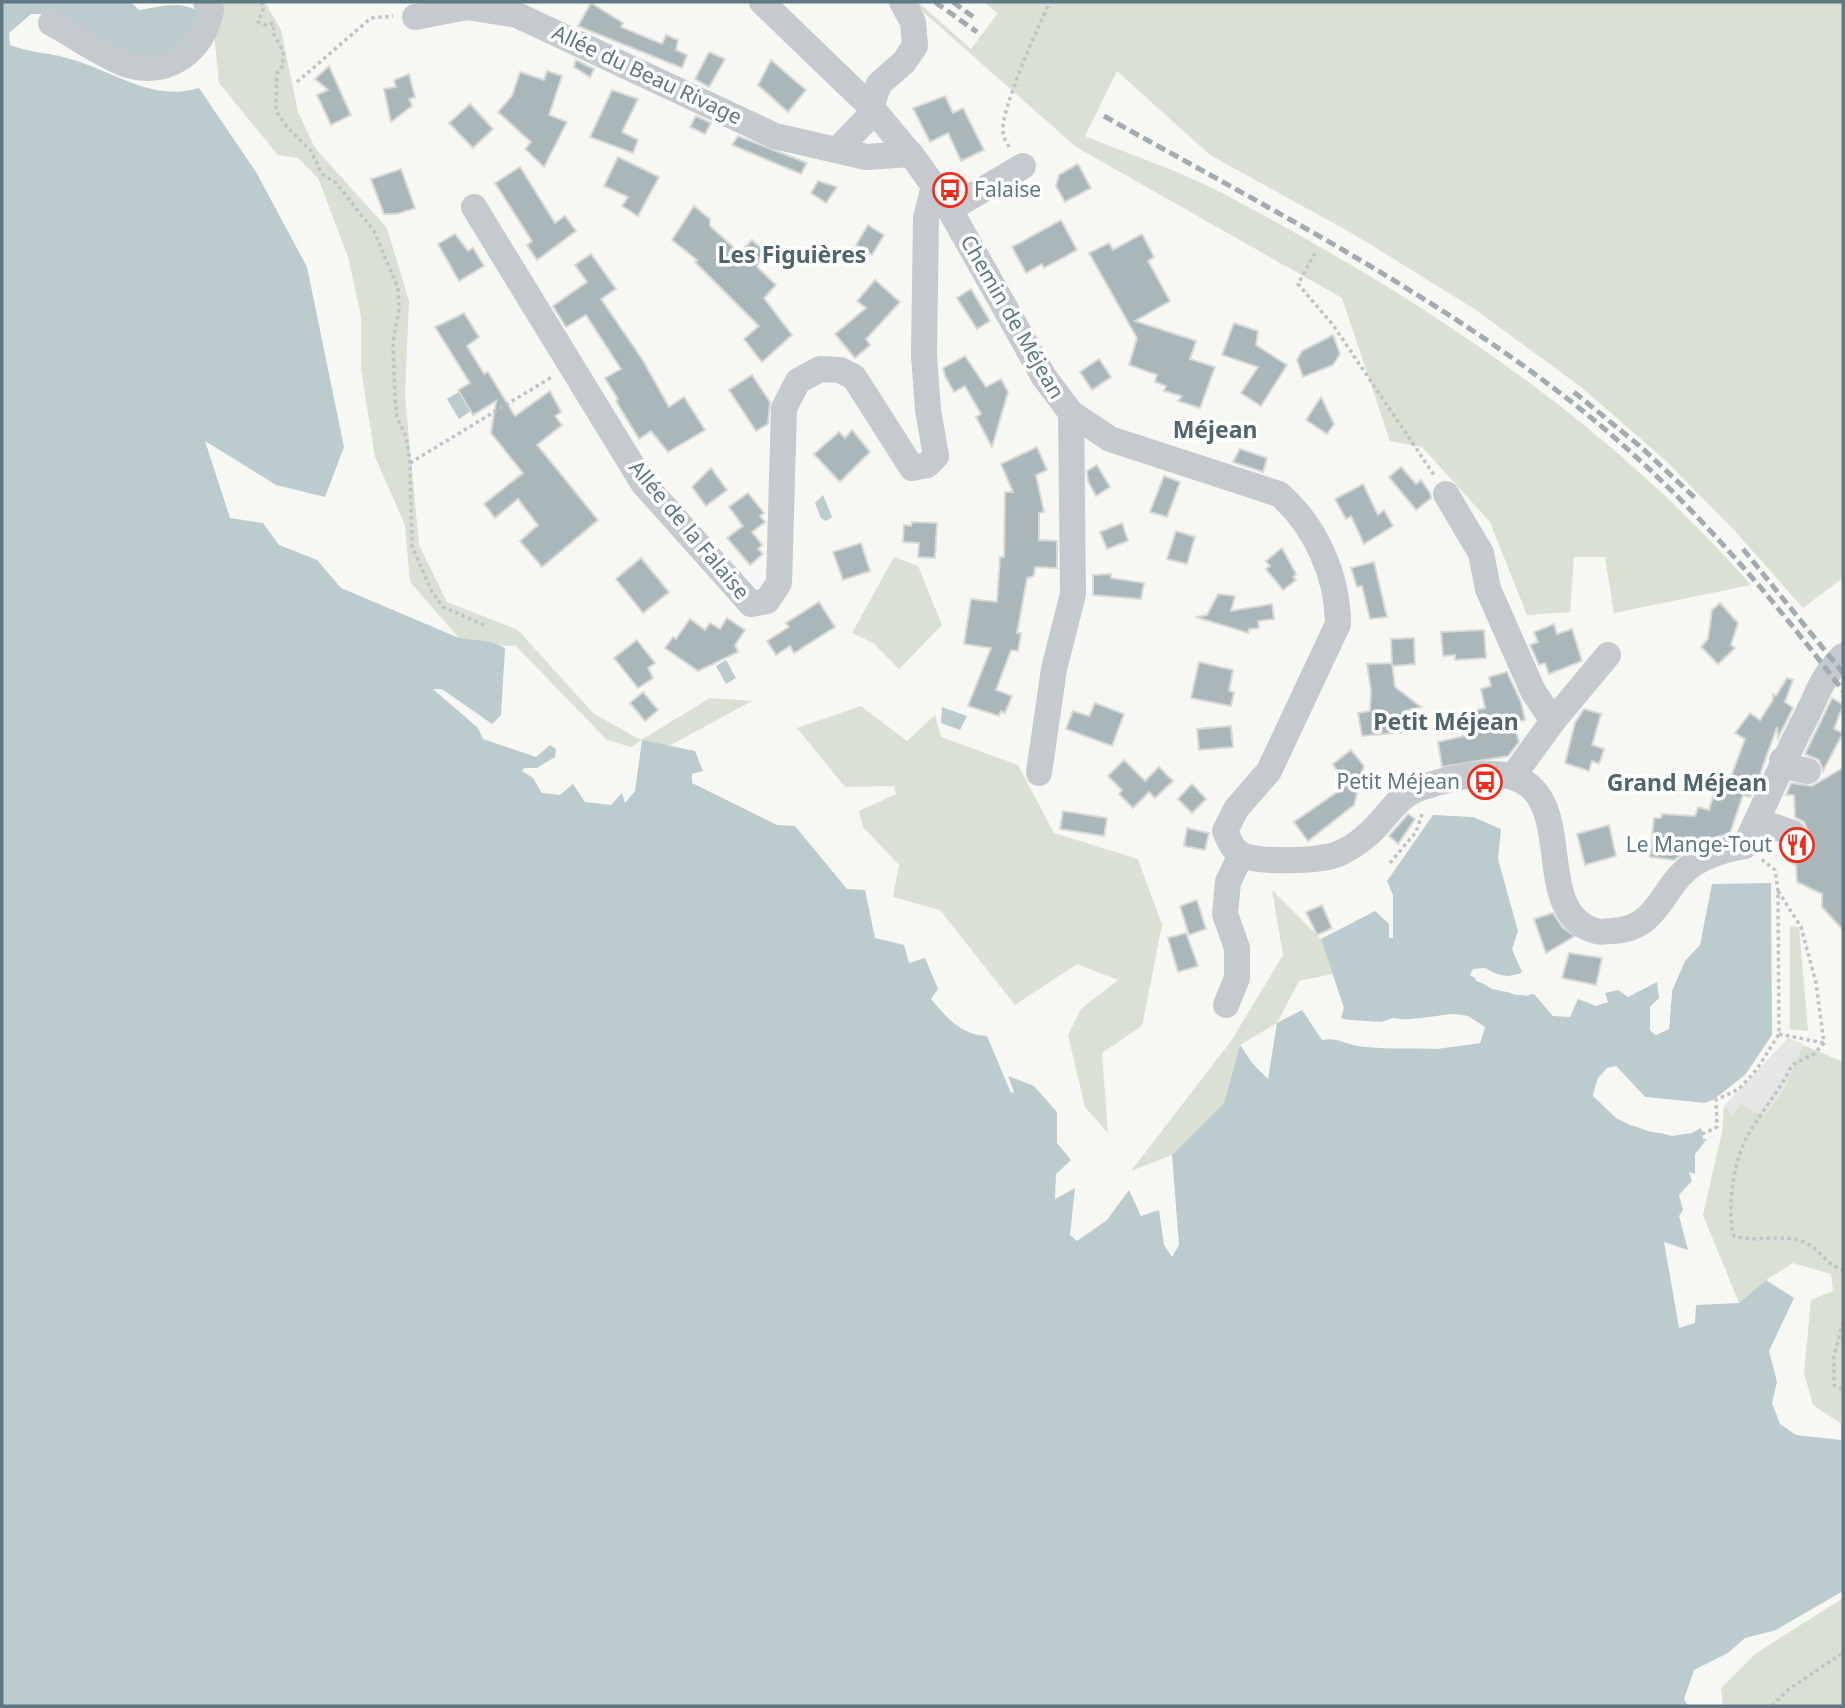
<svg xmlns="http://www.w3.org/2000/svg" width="1845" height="1708" font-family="'Noto Sans',sans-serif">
<rect width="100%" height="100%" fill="#f7f7f4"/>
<polygon fill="#e5e7e5" points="1788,1038 1803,1044 1783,1091 1764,1118 1733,1115 1724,1106"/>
<g fill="#dae0d4">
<path d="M217,2H265L281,30L298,112L315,148L387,228L409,301L405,396L419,545L447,602L518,630L593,713L641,740L710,698L752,701L669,746L642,740L631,747L607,740L515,645C501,649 476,640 459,638L410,582L405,525L375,457L361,369V316L348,257L318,178L298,158L278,155L219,83L214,32Z"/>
<path d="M912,2H918L971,49L998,13L983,2H1843V578L1803,608L1735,531L1665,460L1581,387L1476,310L1355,235L1210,155L1117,71L1085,136C1130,155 1178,170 1222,193C1416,295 1605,418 1751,585L1614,613L1605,557H1574L1570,612L1527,615L1490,522L1422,447L1390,441L1342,298L1076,147Z"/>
<polygon points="894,557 918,566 942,625 899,669 873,643 852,633"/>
<polygon points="861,706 907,741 935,715 941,737 1018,765 1054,833 1138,859 1162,925 1142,1026 1102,1053 1108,1133 1085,1107 1068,1035 1081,1009 1118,980 1077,964 1015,1005 940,910 893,897 899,865 863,827 859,811 896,794 894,786 845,787 797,728"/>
<polygon points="1272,890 1321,939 1333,974 1299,981 1277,1023 1240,1045 1224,1103 1172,1155 1131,1171 1231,1041 1283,955"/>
<polygon points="1790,926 1799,927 1808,1031 1790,1029"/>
<polygon points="1803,1045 1843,1062 1843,1425 1813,1405 1804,1373 1811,1300 1833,1291 1831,1274 1793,1263 1766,1280 1739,1303 1703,1215 1722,1132 1724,1106 1733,1115 1741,1104 1764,1117 1783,1091"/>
<polygon points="1843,1598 1843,1706 1723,1706 1721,1688 1755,1654"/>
</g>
<g fill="#bcccce">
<path d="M2,2H131L139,10C165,6 177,0 201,12L173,59L130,61L48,14H31L9,33L10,45C31,53 53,53 74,60C116,73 154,102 199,88L256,172L307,267L344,447L325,497L276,485L205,441L230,518L263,523L279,545L317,560L341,588L459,638L491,642L505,648L501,715L492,724L442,689H433L478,728L483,739L536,757L550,745L556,749L555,757L537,768H524L522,771L533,778L542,793L560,795L573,784L585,802L611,805L622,793L625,803L635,791L642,740L695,751L703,771L692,774V783L777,825L795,826L847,889L865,890L875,938L904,945L909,963L925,958L938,989L931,999C947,1018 961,1035 987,1036L1011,1093L1014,1092L1008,1076L1034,1086L1057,1112V1143L1071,1160L1056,1174L1055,1199L1075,1188L1070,1235L1077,1241L1107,1220L1129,1190L1141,1216L1159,1210L1164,1245L1172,1257L1179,1245L1172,1155L1224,1103L1240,1045L1253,1064L1268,1079L1277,1023L1302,1010L1322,1040C1336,1037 1345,1044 1359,1046C1399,1051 1440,1048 1480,1043L1485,1027C1479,1024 1473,1018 1466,1016C1454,1012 1445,1017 1433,1017C1404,1018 1370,1028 1341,1018L1344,1008L1321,939L1375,911L1389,924V938H1393V895L1387,881L1433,815L1473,817L1501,829L1498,859L1518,931L1512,949L1522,972C1506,983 1491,968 1473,969L1476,981L1516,995L1534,994L1553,1016L1570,1017L1578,999L1596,1006L1608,1002L1605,993L1618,990L1628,997L1657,982L1659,998L1650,1007V1030L1656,1035L1669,1029L1672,991L1685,961L1700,945L1712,884L1771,883L1772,1035L1745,1075L1713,1100L1704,1103L1645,1097L1616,1066L1598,1078L1593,1095C1632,1127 1649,1143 1701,1127L1703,1139H1707L1695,1154V1174L1689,1172L1692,1181L1679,1195L1683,1210L1679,1216L1688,1250L1664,1242L1679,1328L1695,1323L1696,1305L1739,1303L1766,1280L1794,1298L1769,1351L1777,1382L1772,1403L1780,1424L1796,1435L1841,1440V1424L1843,1425V1591L1776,1630L1745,1638L1728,1653L1694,1670L1684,1699L1688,1706H2Z"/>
<polygon points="459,392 471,411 459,419 447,399"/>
<polygon points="823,495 832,517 826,521 821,518 815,503"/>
<polygon points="726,660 736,678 726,684 716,666"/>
<polygon points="942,707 967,716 960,730 941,723"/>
</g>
<g fill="#f7f7f4">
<polygon points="1485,968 1503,977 1525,973 1516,980 1503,980 1484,972 1475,972 1478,978 1493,986 1536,992 1527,996 1492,989 1470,975 1473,969"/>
<polygon points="1672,991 1669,1029 1655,1035 1650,1030 1650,1007 1662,996 1653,1008 1654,1028 1656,1031 1665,1026 1668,993"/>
<polygon points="1450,1014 1468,1016 1485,1027 1480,1043 1437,1049 1357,1046 1333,1038 1322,1040 1323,1036 1333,1035 1358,1042 1437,1045 1477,1040 1481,1029 1467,1019 1450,1017 1410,1023 1393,1022 1381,1026 1351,1025 1338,1019 1381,1022 1393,1018 1410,1020"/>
<polygon points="1616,1066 1645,1097 1704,1103 1705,1106 1644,1100 1633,1092 1624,1077 1613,1070 1598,1084 1597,1095 1618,1115 1631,1122 1673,1133 1691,1130 1700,1124 1704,1126 1692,1133 1672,1136 1630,1125 1616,1118 1593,1096 1598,1078 1607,1068"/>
</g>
<g fill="#aab7ba" stroke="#d9d9d6" stroke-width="2">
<polygon points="591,3 623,23 621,27 662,44 666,35 678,40 676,50 687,55 682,68 578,26"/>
<polygon points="709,52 725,59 709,87 695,79"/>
<polygon points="576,60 594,69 590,77 574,67"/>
<polygon points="771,60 806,90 788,112 758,85"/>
<polygon points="329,66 351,115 331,125 317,95 328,90 315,79"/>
<polygon points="547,71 562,76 549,115 567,122 544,167 525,149 531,142 498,112 512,96 520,72 544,80"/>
<polygon points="409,74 415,97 409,99 412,106 391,122 384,89 396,87 394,80"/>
<polygon points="612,90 638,99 622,132 638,140 633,153 590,137"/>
<polygon points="945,96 953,113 963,108 984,150 961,161 948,133 930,142 913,108"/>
<polygon points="470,104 493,129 473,148 449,123"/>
<polygon points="696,116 711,123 705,134 690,127"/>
<polygon points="738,136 807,163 801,174 732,145"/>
<polygon points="618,157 659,177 638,216 622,206 628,197 604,186"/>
<polygon points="1078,164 1091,188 1065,202 1056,186 1059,175"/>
<polygon points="520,167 555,223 565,216 576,231 537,260 527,245 532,241 495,183"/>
<polygon points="401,169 415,208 397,214 384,214 371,179"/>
<polygon points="818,181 837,187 826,203 811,193"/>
<polygon points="694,206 710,219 710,226 740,253 752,240 763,250 757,267 776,285 764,298 792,335 762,362 744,339 759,326 695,262 697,260 672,240"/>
<polygon points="1061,220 1077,250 1044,268 1042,264 1026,273 1012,247"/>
<polygon points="868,225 884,235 872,255 856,245"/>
<polygon points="455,234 468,251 473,248 484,266 459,281 438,244"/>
<polygon points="1142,234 1154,257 1148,261 1170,301 1135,321 1196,341 1190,359 1215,367 1200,408 1178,401 1182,396 1164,391 1166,386 1155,382 1157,375 1129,365 1137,338 1089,253 1109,243 1113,250"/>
<polygon points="591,254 616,289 601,299 642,359 669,407 684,397 705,430 668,452 651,431 639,439 616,401 618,399 605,378 621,369 586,315 566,327 553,306 587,282 575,265"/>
<polygon points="875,280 900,302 866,339 870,345 855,358 835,334 866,308 857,301"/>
<polygon points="971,289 990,321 977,329 957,298"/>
<polygon points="464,313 479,337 467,346 484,374 488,372 515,416 550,391 561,412 555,416 562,425 537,445 598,520 542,567 520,541 538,525 518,499 495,518 484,504 523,473 491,433 496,401 473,415 458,390 470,383 435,327"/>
<polygon points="1234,323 1258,331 1256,345 1287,365 1261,406 1241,393 1258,367 1222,355"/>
<polygon points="1333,335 1340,354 1333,365 1303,377 1297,360 1302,351"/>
<polygon points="965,356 986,387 1001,379 1008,392 992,447 976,417 981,414 965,386 954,392 945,376 943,368"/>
<polygon points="1099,359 1111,377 1092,390 1080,372"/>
<polygon points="752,375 770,402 768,424 756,431 729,390"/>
<polygon points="1321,397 1334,424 1327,434 1306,420"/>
<polygon points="852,430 870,452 840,482 814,454 839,432 845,438"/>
<polygon points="1037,447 1047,470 1036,475 1044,512 1039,513 1039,540 1057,541 1057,568 1035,567 1034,576 1027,578 1017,633 1021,633 1018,651 1011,650 996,690 1012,696 1005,713 1001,711 999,716 968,706 991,648 964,644 971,599 997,602 1000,557 1004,557 1005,492 1013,492 1001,464"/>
<polygon points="1240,449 1267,458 1263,472 1233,462"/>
<polygon points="1097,465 1110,487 1096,496 1088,481 1087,471"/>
<polygon points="1401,467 1416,484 1421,480 1430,493 1431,498 1416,510 1389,477"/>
<polygon points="711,468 727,490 706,506 692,487"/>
<polygon points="1164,476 1180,482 1167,517 1150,512"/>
<polygon points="1363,484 1378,515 1384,510 1393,526 1364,544 1351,516 1346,519 1335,499"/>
<polygon points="748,493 764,513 760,516 765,522 752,532 762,545 758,549 763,554 750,565 727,538 743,526 729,507"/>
<polygon points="912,522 937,523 935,558 918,557 919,543 903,542 904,525 911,526"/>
<polygon points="1122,523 1128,541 1107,549 1100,532"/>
<polygon points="1176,531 1195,537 1187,564 1167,559"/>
<polygon points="861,543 870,571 843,580 833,552"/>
<polygon points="1282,548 1296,574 1293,577 1296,580 1283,590 1266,569 1270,566 1266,561"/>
<polygon points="641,558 669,592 643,613 616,579"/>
<polygon points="1374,562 1387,617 1370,619 1362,586 1357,587 1351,568"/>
<polygon points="1111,574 1111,578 1144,583 1141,599 1093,595 1093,575"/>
<polygon points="1218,594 1235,596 1231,611 1272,604 1274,619 1258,621 1259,628 1249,629 1248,633 1196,617 1207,615"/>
<polygon points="819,602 835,627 794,653 790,646 776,655 767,641 789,627 786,623"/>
<polygon points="1720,603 1738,623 1731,645 1735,648 1718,664 1701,647 1708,639 1712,610"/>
<polygon points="727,618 745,630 735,645 738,652 698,671 665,648 673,637 676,639 690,619 705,630 710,623 720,629"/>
<polygon points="1554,624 1557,634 1572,629 1582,661 1549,674 1545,663 1539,665 1530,645 1538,642 1534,632"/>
<polygon points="1484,630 1486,658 1455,660 1455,655 1443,656 1441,632"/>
<polygon points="1414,638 1415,664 1392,666 1391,639"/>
<polygon points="637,640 655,663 648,668 653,678 638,688 614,658"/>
<polygon points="1199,662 1233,670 1229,691 1234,692 1231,706 1191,698"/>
<polygon points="1392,663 1395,687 1421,707 1404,711 1405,732 1362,736 1358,713 1370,711 1371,690 1367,664"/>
<polygon points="1507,672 1521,702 1525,720 1514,723 1519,742 1508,756 1442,767 1438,742 1477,733 1472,711 1485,708 1481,689 1491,686 1489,677"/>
<polygon points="1787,678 1793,680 1785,702 1793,708 1778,738 1777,727 1759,777 1750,797 1743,795 1730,833 1694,845 1674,860 1650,857 1654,818 1661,818 1662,814 1695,816 1698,807 1709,810 1715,790 1725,793 1745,739 1735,733 1750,713 1760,720 1773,700 1773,694 1776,696"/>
<polygon points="643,692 658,710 645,721 630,703"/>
<polygon points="1832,698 1843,705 1834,729 1843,733 1823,771 1819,760 1805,754"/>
<polygon points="1095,703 1124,714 1112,746 1066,729 1073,711 1089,716"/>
<polygon points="1584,709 1601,714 1592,745 1604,749 1599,764 1592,761 1589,771 1565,763 1575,723"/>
<polygon points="1231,726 1233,747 1199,750 1197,729"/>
<polygon points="1351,750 1364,766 1354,805 1308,841 1294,822 1346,786 1333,764"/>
<polygon points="1124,760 1145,781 1159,767 1173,781 1155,798 1149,792 1133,808 1119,794 1122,790 1108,776"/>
<polygon points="1843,768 1843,930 1822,907 1822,894 1797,882 1796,865 1786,860 1792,849 1788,848 1803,845 1808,831 1804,822 1795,817 1794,795 1786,795 1791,783 1812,786"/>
<polygon points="1192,784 1206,799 1192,813 1178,799"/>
<polygon points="1063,811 1107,818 1104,836 1060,829"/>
<polygon points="1408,814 1415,819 1398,844 1389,836"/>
<polygon points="1609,825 1616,856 1585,865 1577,834"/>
<polygon points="1187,828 1209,833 1205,850 1184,846"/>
<polygon points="1197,900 1206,929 1189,935 1180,906"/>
<polygon points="1322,905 1332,928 1317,935 1306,912"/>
<polygon points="1553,913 1563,928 1575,936 1546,953 1534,919"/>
<polygon points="1186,933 1198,966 1178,972 1168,938"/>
<polygon points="1569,953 1602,958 1596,985 1562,978"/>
</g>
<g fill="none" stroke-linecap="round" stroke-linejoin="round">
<g stroke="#c0c3c5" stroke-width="3.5" stroke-dasharray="3.5 3.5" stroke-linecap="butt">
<polyline points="261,2 264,7 258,22 268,26 273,23 274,35 283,51 283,66 277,73 276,111 287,127 311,151 322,174 336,183 374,231 398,288 399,310 393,342 395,398 397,418 406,436 410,463 412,546 432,592 443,607 484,625"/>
<polyline points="297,82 371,18 393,16"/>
<path d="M1009,147C1007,143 1003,137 1003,132C1000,111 1039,24 1050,2"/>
<polyline points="1315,253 1298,284 1333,325 1434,475"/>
<polyline points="410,463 552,377"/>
<polyline points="1390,863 1416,832 1423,811"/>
<path d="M1778,891L1801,927L1816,983L1824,1043L1814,1054L1792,1065C1780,1091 1762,1110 1748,1135C1734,1159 1726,1209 1734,1236C1758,1243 1782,1233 1804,1242C1820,1249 1826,1265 1843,1270"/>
<polyline points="1779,1034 1824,1043"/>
<polyline points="1702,1134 1717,1127 1716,1100 1739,1089 1757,1069 1779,1034 1778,891 1775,870 1760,858"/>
<polyline points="1843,1322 1834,1356 1834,1385 1843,1390"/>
<polyline points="1772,1706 1789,1689 1843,1653"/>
</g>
<g stroke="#c4cacd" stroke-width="26">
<path d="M762,2L871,107L916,161L946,203L1044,377L1071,413L1110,439L1279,494C1315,525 1338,576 1338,624L1269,771L1236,809L1225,831C1229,840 1231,847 1239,853C1253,864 1322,861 1338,854C1347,850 1358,843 1365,837C1385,822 1395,796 1420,788C1618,722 1510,908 1596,931C1601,933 1607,931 1612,931C1661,929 1661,884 1695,863C1710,854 1728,849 1745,846C1765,804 1783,761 1805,719C1819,692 1820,679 1843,656"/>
<polyline points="415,17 467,7 517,15 775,136 866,157 911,154"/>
<path d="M51,23C74,35 104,57 128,65C170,77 203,50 211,10L206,2"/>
<polyline points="837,150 867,119 879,84 904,62 915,46 913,22 902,2"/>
<polyline points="474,207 643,483 751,604 767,601 779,583 784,408 798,381 820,369 840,370 854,377 912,468 927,465 936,456 928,410 924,355 926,218 934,186"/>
<polyline points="950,209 1023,166"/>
<polyline points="1446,494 1481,553 1488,589 1533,691 1553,721"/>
<polyline points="1782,760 1794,768 1808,771"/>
<polyline points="1039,773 1054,669 1073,594 1071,413"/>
<polyline points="1513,776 1553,721 1608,655"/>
<polyline points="1757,821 1793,833"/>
<polyline points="1226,1005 1237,978 1237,948 1225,914 1228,882 1241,855"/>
</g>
<g stroke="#a2acb0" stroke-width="5" stroke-dasharray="10 5" stroke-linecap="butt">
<polyline points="935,2 977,32"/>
<polyline points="953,2 976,19"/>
<path d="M1104,116C1259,203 1419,285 1560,393C1671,478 1759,580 1843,691"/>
<polyline points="1574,392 1642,448 1695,498"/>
<polyline points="1743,549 1843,673"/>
</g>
</g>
<defs>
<g id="bus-ring" transform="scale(1.75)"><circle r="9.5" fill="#fff" stroke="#f52916" stroke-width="1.5"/><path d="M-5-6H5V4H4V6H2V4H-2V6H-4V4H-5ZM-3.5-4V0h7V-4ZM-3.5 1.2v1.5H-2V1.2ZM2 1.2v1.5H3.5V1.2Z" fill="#f52916"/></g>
<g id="restaurant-ring" transform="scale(1.75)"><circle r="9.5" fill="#fff" stroke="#f52916" stroke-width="1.5"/><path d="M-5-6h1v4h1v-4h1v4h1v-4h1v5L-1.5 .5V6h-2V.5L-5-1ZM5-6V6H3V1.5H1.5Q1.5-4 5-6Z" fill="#f52916"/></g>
</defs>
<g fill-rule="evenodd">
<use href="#bus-ring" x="950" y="190"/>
<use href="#bus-ring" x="1485" y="782"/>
<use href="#restaurant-ring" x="1797" y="845"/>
</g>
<g text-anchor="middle" stroke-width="7" stroke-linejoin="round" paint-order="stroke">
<g font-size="21" fill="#5f7882" stroke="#fff">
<text transform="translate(647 75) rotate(25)" y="7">Allée du Beau Rivage</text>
<text transform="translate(1012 317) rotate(60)" y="7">Chemin de Méjean</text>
<text transform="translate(689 530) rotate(50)" y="7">Allée de la Falaise</text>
</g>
<g font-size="21" fill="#5f7882" stroke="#fff" text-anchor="end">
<text x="974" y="197" text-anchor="start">Falaise</text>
<text x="1460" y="789">Petit Méjean</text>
<text x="1772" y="852">Le Mange-Tout</text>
</g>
<g font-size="23" font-weight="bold" fill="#52656c" stroke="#fff">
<text x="792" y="263">Les Figuières</text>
<text x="1215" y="438">Méjean</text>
<text x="1446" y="730">Petit Méjean</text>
<text x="1687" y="791">Grand Méjean</text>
</g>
</g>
<rect width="1845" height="1708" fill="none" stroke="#5f7882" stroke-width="7"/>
</svg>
